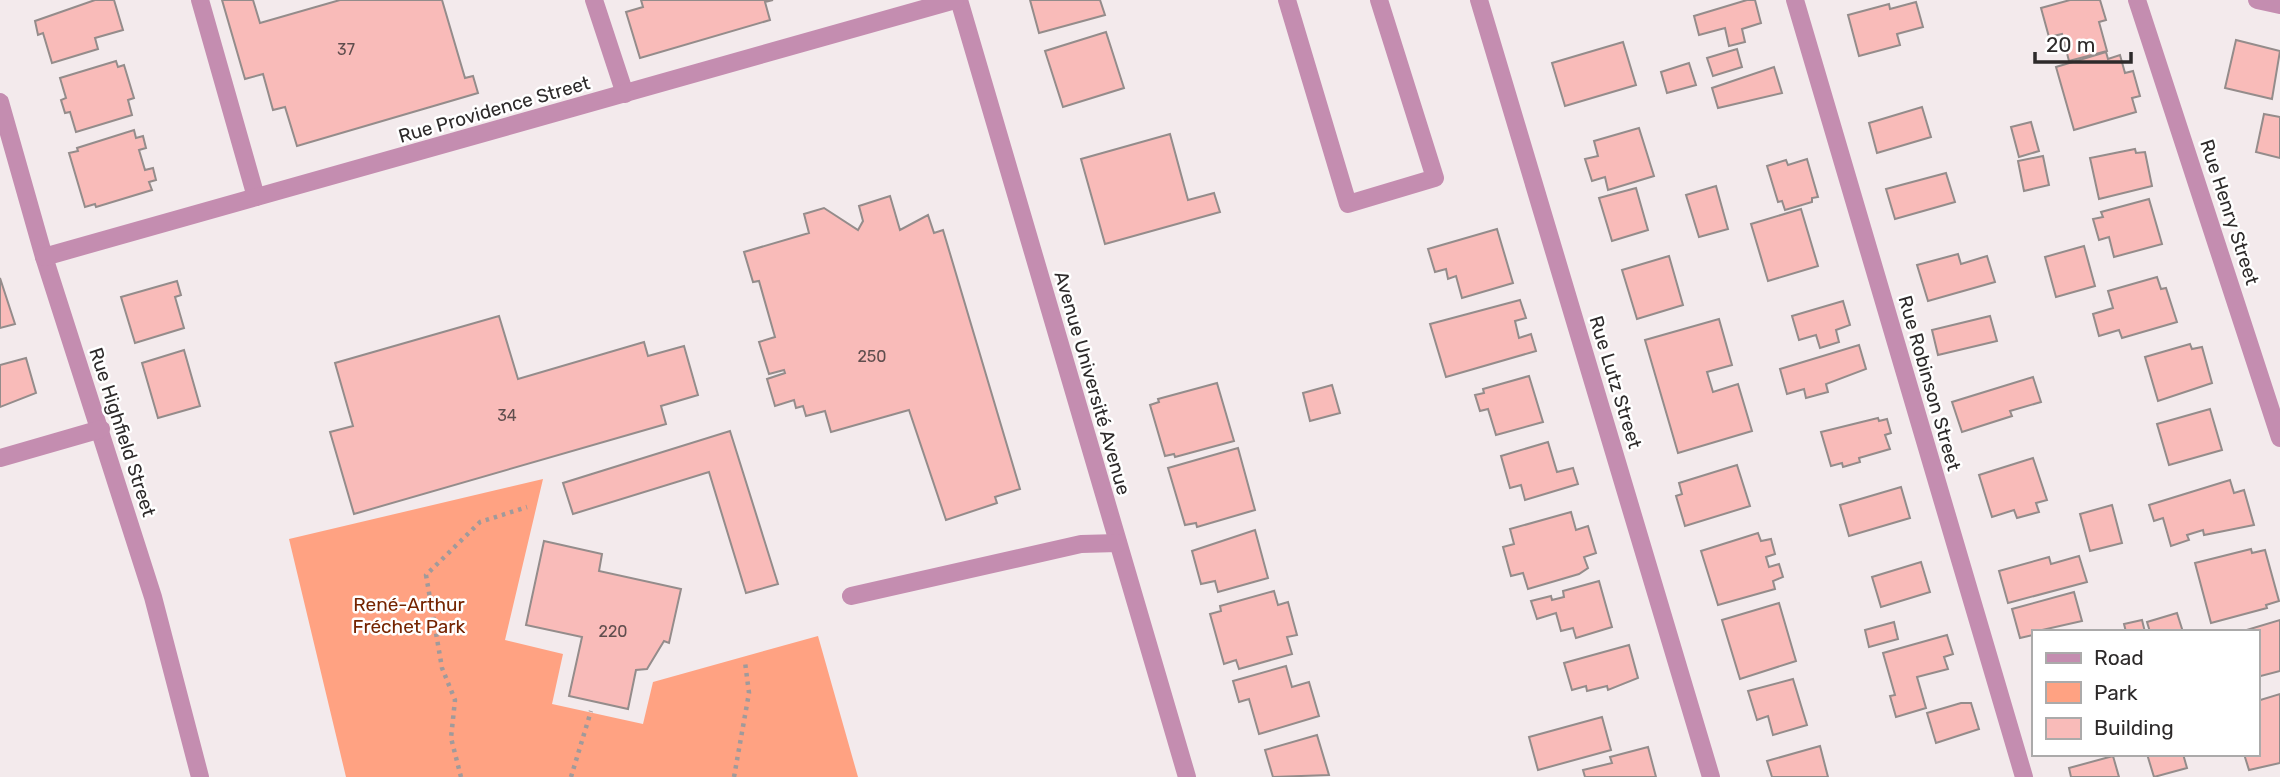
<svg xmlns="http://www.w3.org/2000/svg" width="2280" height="777" font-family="Rubik,sans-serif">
<rect width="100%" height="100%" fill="#f3eaec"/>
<polygon fill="#ffa282" points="543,479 505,640 563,654 552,704 643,724 653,682 818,636 858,777 346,777 289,539"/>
<g fill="#f9bbb9" stroke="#948c8b" stroke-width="2">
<polygon points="95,0 114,0 123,30 95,38 98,49 52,63 43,33 38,35 35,21"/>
<polygon points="222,0 253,0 260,23 340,0 442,0 465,78 473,76 478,93 297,146 285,107 273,110 263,74 245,79"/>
<polygon points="641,0 773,0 765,2 770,20 640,58 626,12 643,7"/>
<polygon points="1030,0 1100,0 1105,15 1039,33"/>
<polygon points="1747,0 1755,0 1761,23 1742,29 1745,42 1729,46 1725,28 1699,35 1694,16"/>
<polygon points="2070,0 2100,0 2106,20 2099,22 2107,51 2069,61 2062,34 2049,37 2041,8"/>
<polygon points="1916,2 1923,27 1897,34 1900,45 1859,56 1848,15 1889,4 1890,9"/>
<polygon points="1106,32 1124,88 1063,107 1045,51"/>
<polygon points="2236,40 2280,51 2272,99 2225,88"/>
<polygon points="1623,42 1636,85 1565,106 1552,63"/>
<polygon points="1737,49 1742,67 1713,76 1707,58"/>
<polygon points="2106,52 2108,59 2120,55 2125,73 2133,71 2140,96 2132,98 2136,112 2074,130 2056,67"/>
<polygon points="116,61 118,67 124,65 134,98 128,100 132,115 76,132 70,112 65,113 61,100 66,98 60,78"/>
<polygon points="1689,63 1696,85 1667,93 1661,72"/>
<polygon points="1774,67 1782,93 1718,108 1712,88"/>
<polygon points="1922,107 1931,137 1877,153 1869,123"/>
<polygon points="2264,114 2280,117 2280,158 2256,152"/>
<polygon points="2031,122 2039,151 2019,157 2011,127"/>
<polygon points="1639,128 1654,176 1608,190 1605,177 1592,181 1585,159 1598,156 1594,141"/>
<polygon points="134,130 136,138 143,136 146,148 139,150 145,170 153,168 156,180 149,182 152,190 96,207 95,204 85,207 69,153 78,151 77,148"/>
<polygon points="1170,134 1188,200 1214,193 1220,212 1105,244 1081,159"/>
<polygon points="2135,149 2136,153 2145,152 2152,186 2099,199 2090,158"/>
<polygon points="2043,156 2049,185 2024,191 2018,161"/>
<polygon points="1807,159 1818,197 1812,198 1812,202 1785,210 1782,201 1778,202 1767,166 1786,160 1788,165"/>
<polygon points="1946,173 1955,202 1895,219 1886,189"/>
<polygon points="1716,186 1728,229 1699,237 1686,195"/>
<polygon points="1636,188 1648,230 1612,241 1599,198"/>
<polygon points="890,196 900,230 928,215 934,233 943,230 1020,489 995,497 997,503 946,520 909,410 831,432 825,411 806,416 803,406 796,408 794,400 775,406 767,379 785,373 784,370 769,374 759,342 775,337 759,281 753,282 744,252 809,233 804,214 824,208 858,230 863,221 859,206"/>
<polygon points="2149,199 2162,244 2114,257 2109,237 2099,240 2093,219 2103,217 2101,212"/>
<polygon points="1801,209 1818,266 1768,281 1751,224"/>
<polygon points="1497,229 1513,283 1462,298 1456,276 1448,279 1446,269 1435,272 1428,249"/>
<polygon points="2084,246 2095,286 2056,297 2045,257"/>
<polygon points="1958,254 1961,264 1987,256 1995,282 1928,301 1917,265"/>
<polygon points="1669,256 1683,305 1637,319 1622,270"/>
<polygon points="2157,277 2161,289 2166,288 2177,322 2122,338 2119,330 2099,336 2093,314 2113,308 2108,291"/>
<polygon points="0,278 15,324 0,328"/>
<polygon points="177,281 181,295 175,297 184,328 135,343 121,297"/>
<polygon points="1520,300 1526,318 1515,321 1519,338 1531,334 1536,351 1446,377 1430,324"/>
<polygon points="1843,301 1850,325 1836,330 1839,342 1820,348 1816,335 1799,340 1792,316"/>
<polygon points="499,316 518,379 644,342 648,356 684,346 698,395 661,406 666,424 354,514 330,432 353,426 335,363"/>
<polygon points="1990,316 1997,341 1938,355 1932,330"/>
<polygon points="1719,319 1732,365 1707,372 1713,392 1738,384 1752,431 1678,453 1645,340"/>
<polygon points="2190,344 2192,349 2202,347 2212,383 2158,401 2145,357"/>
<polygon points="1859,345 1866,369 1826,384 1828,392 1806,398 1804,389 1787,394 1780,369"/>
<polygon points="184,350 200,406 158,418 142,363"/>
<polygon points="26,358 36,393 0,407 0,365"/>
<polygon points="1529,376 1543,422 1496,435 1488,409 1480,411 1475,395 1484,393 1483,389"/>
<polygon points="2033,377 2041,402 2010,411 2012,416 1962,432 1952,402"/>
<polygon points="1217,383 1234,441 1175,457 1174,454 1165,456 1150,405 1159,402 1158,399"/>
<polygon points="1332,385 1340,413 1310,421 1303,393"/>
<polygon points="2210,409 2222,450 2169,465 2157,424"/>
<polygon points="1878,418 1879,421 1887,419 1891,433 1885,435 1890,449 1859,458 1860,462 1843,467 1842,463 1831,466 1821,432"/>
<polygon points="730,431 778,584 746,593 709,472 573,514 563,483"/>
<polygon points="1548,442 1557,472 1573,468 1578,484 1525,500 1521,485 1510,488 1501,456"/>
<polygon points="1238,448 1255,510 1197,527 1196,523 1185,525 1168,468"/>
<polygon points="2033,458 2047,500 2036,503 2039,512 2017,518 2014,510 1992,517 1979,475"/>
<polygon points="1737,465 1750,506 1685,526 1676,496 1682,494 1679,483"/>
<polygon points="2230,480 2234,493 2244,490 2254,525 2204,535 2203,530 2187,535 2189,540 2171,546 2163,518 2154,521 2149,505"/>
<polygon points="1901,487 1910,518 1849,536 1840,505"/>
<polygon points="2112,505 2122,543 2090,551 2080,514"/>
<polygon points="1571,512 1576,530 1588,526 1596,553 1584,557 1588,568 1579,574 1528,589 1523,573 1511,576 1503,547 1514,544 1510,529"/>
<polygon points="1255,530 1268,578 1218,592 1215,581 1201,584 1192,551"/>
<polygon points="1758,533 1761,541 1771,539 1775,554 1766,557 1769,567 1779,564 1783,577 1773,581 1775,589 1718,605 1701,551"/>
<polygon points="544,541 602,554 599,571 681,589 669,643 664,641 647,669 636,670 628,709 569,696 582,637 526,625"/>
<polygon points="2251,549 2252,553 2265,550 2279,601 2266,605 2267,608 2211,623 2195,563"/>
<polygon points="2079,556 2087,582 2008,603 1999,571 2049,557 2051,564"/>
<polygon points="1921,562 1930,592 1881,607 1872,577"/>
<polygon points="1599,581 1612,627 1576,638 1573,628 1561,631 1556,613 1537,619 1531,601 1551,596 1552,600 1564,597 1563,591"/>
<polygon points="1274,591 1278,605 1288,602 1297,635 1287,637 1292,654 1239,669 1236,660 1224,664 1210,614 1221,611 1220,606"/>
<polygon points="2074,592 2082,621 2033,632 2033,635 2020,638 2012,609"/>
<polygon points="1779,603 1796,661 1740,679 1722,620"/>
<polygon points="2177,613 2183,632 2150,632 2147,622"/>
<polygon points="2142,620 2145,632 2126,632 2124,624"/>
<polygon points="2280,620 2280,671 2257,677 2257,632 2240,632"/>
<polygon points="1894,622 1898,639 1869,647 1865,630"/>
<polygon points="1947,635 1953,654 1944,657 1948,669 1917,677 1926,708 1896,717 1890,696 1895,695 1883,653"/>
<polygon points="1629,645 1638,678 1608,690 1607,686 1587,691 1586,686 1572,690 1564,663"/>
<polygon points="1286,666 1292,687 1309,682 1319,716 1259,734 1249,699 1239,702 1233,681"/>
<polygon points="1793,679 1807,725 1773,735 1768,716 1757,720 1748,691"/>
<polygon points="2280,694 2280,763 2249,770 2244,754 2257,754 2257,701"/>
<polygon points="1961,703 1971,703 1979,729 1936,743 1927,713"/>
<polygon points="1602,717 1611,750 1538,770 1529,737"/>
<polygon points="1317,735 1329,775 1273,777 1265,750"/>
<polygon points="1820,746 1828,777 1772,777 1767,761"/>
<polygon points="1648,747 1656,777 1585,777 1583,770 1612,763 1610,757"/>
<polygon points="2147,754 2183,754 2187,768 2154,777"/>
<polygon points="2113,756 2119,777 2071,777 2069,768"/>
</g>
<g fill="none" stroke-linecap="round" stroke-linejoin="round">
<g stroke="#a09a9b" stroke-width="4.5" stroke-dasharray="3.5 5" stroke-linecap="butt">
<polyline points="461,777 451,738 455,700 442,668 426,575 480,522 527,507"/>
<polyline points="571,777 591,711"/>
<polyline points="734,777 749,693 745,662"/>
</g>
<g stroke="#c48db0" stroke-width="18">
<polyline points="200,0 256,197"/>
<polyline points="594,0 625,94"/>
<polyline points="959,0 1187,777"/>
<polyline points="1287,0 1348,204 1435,178 1379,0"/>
<polyline points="1479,0 1711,777"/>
<polyline points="1795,0 2024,777"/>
<polyline points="2137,0 2280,438"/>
<polyline points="2257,0 2280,5"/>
<polyline points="0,102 44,257 153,597 200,777"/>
<polyline points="44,257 955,0"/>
<polyline points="0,458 101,429"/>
<polyline points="851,596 1081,544 1118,543"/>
</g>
</g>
<g text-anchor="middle" stroke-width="5" stroke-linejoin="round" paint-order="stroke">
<g font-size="16" fill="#604e4e">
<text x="346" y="55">37</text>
<text x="872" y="362">250</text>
<text x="507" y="421">34</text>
<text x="613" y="637">220</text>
</g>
<g font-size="19" fill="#2d2a2a" stroke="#fff">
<text transform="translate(494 109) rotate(-16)" y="7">Rue Providence Street</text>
<text transform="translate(2230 212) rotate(72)" y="7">Rue Henry Street</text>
<text transform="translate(1616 382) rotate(73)" y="7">Rue Lutz Street</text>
<text transform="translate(1093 383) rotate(74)" y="7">Avenue Université Avenue</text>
<text transform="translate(1930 383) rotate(74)" y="7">Rue Robinson Street</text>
<text transform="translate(123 432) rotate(72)" y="7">Rue Highfield Street</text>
</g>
<g font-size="19" fill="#752400" stroke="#fff">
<text x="409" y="611">René-Arthur<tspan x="409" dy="22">Fréchet Park</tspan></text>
</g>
</g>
<rect x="2032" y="630" width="228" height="126" fill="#ffffff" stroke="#abaaaa" stroke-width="2"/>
<rect x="2046" y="653" width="35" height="10" fill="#c48db0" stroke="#abaaaa" stroke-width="2"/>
<text x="2094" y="665" font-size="21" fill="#2d2a2a">Road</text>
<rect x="2046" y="682" width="35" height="21" fill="#ffa282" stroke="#abaaaa" stroke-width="2"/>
<text x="2094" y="700" font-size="21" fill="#2d2a2a">Park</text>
<rect x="2046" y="718" width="35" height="21" fill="#f9bbb9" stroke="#abaaaa" stroke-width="2"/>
<text x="2094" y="735" font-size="21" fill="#2d2a2a">Building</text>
<path d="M2035 52v10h96v-10" fill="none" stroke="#2d2a2a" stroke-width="3.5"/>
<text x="2046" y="52" font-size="21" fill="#2d2a2a" stroke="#ffffff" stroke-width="5" paint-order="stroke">20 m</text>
</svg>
